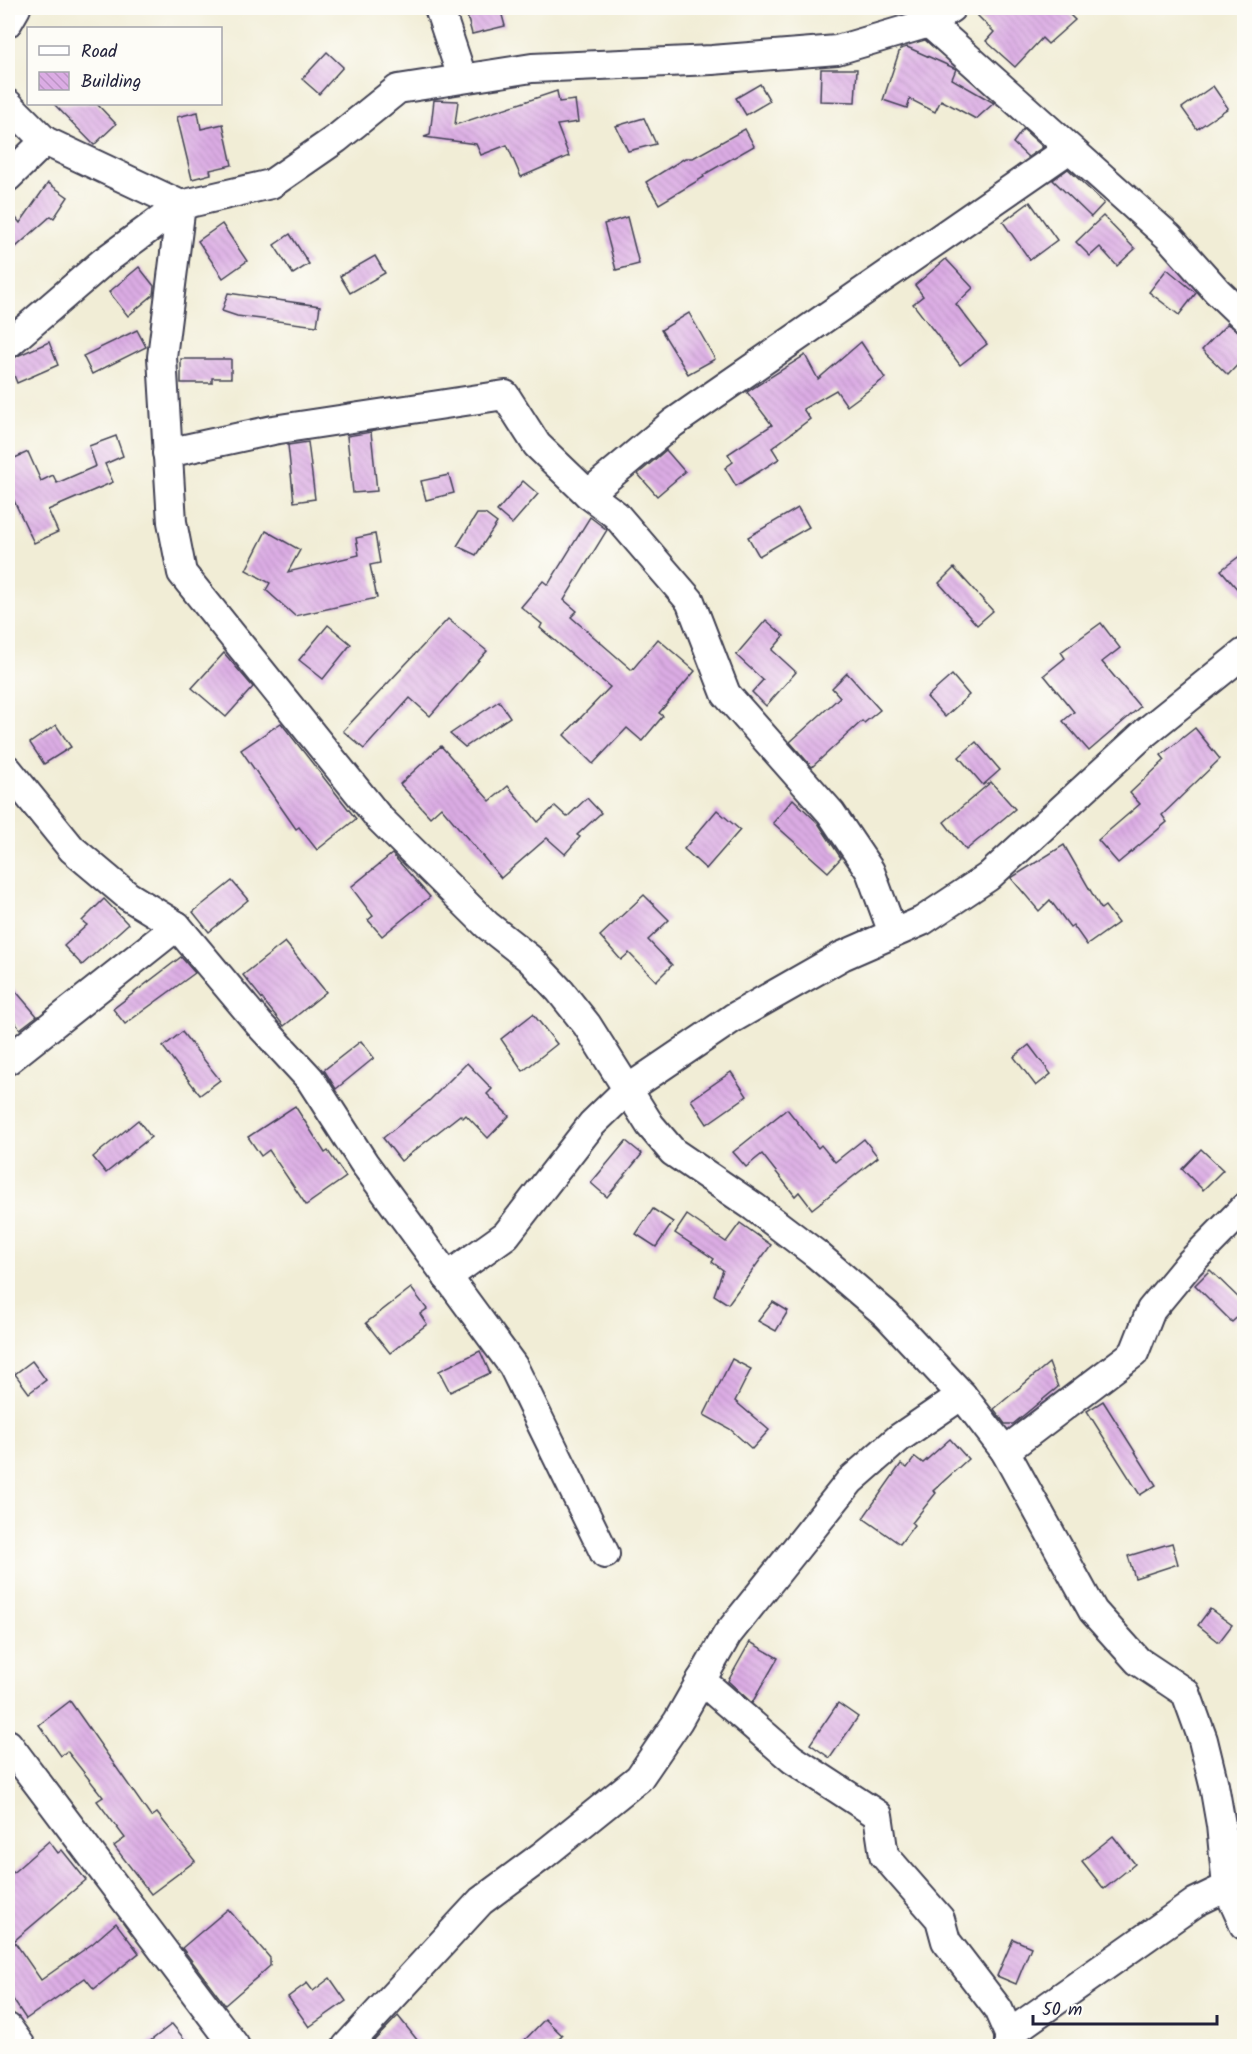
<svg xmlns="http://www.w3.org/2000/svg" width="1252" height="2054" font-family="Kalam,sans-serif">
<defs>
<pattern id="building-back-hatch" width="6" height="6" patternUnits="userSpaceOnUse" patternTransform="scale(1.5)"><rect width="6" height="6" fill="#dbace4"/><path d="M-1 5l2 2M0 0l6 6M5-1l2 2" fill="none" stroke="#bc94c4"/></pattern>
</defs>
<rect width="100%" height="100%" fill="#fdfcf7"/>
<filter id="ink" filterUnits="userSpaceOnUse"><feTurbulence type="fractalNoise" baseFrequency=".0167" numOctaves="2"/><feDisplacementMap in="SourceGraphic" scale="12" xChannelSelector="R" yChannelSelector="G"/><feConvolveMatrix kernelMatrix="1 2 1 2 8 2 1 2 1" color-interpolation-filters="sRGB"/></filter>
<filter id="wash" filterUnits="userSpaceOnUse"><feTurbulence type="fractalNoise" baseFrequency=".008" numOctaves="4" result="noise"/><feDisplacementMap in="SourceGraphic" scale="24" xChannelSelector="R" yChannelSelector="G"/><feGaussianBlur stdDeviation="1.35" result="paint"/><feColorMatrix in="noise" values="0 0 0 0 0 0 0 0 0 0 0 0 0 0 0 0 0 1.4 0 .05"/><feComposite in="paint" operator="in"/></filter>
<g filter="url(#wash)">
<rect width="100%" height="100%" fill="#f1edd6"/>
<g id="blocks">
<g fill="url(#building-back-hatch)">
<polygon points="465,8 500,8 505,26 472,34"/>
<polygon points="970,8 1063,8 1075,20 1048,44 1042,38 1015,67 986,41 994,32"/>
<polygon points="907,47 956,69 952,79 994,103 976,119 941,100 935,112 910,99 907,108 883,100 900,49"/>
<polygon points="327,52 343,67 319,94 302,79"/>
<polygon points="821,69 857,69 855,102 820,101"/>
<polygon points="760,84 770,101 746,115 736,98"/>
<polygon points="1213,86 1228,108 1197,129 1182,108"/>
<polygon points="557,91 559,102 575,100 578,122 557,125 569,156 521,177 507,145 481,155 476,144 424,137 430,135 434,100 458,101 455,125"/>
<polygon points="54,104 97,104 116,124 94,145"/>
<polygon points="198,112 201,129 223,124 232,165 210,170 211,174 192,179 177,117"/>
<polygon points="644,118 656,144 628,151 616,126"/>
<polygon points="745,129 754,146 703,175 704,177 659,204 646,182 685,158 693,158"/>
<polygon points="1023,129 1043,147 1028,157 1013,143"/>
<polygon points="1068,169 1104,203 1091,217 1053,180"/>
<polygon points="48,183 68,197 54,218 51,216 8,254 8,208 20,223"/>
<polygon points="1030,202 1057,240 1030,260 1003,222"/>
<polygon points="1103,216 1135,249 1117,266 1100,247 1090,256 1076,242"/>
<polygon points="627,217 639,264 616,270 604,224"/>
<polygon points="222,224 247,261 223,278 198,241"/>
<polygon points="290,234 309,264 293,274 274,245"/>
<polygon points="375,256 385,273 350,293 340,276"/>
<polygon points="946,259 973,288 956,304 987,344 960,365 913,304 923,296 915,285"/>
<polygon points="139,267 154,286 153,295 128,316 109,292"/>
<polygon points="1167,269 1196,293 1179,315 1149,292"/>
<polygon points="228,293 320,306 317,326 237,316 222,311"/>
<polygon points="689,313 715,359 688,374 661,330"/>
<polygon points="1227,324 1245,334 1245,357 1228,375 1202,350"/>
<polygon points="137,330 146,347 92,374 83,356"/>
<polygon points="49,342 58,365 17,383 8,360"/>
<polygon points="861,342 885,378 847,406 836,390 803,409 810,419 772,448 779,459 736,486 725,468 733,462 728,454 772,425 747,392 805,355 818,379"/>
<polygon points="181,359 231,359 231,378 212,378 212,383 181,383"/>
<polygon points="371,432 377,491 353,493 347,436"/>
<polygon points="116,436 123,456 105,464 113,482 48,510 58,532 34,543 8,488 8,461 28,452 41,481 53,475 57,483 96,466 89,446"/>
<polygon points="308,442 315,499 294,502 288,445"/>
<polygon points="666,450 685,472 657,496 638,474"/>
<polygon points="449,475 454,493 426,500 421,481"/>
<polygon points="523,481 538,494 512,524 497,511"/>
<polygon points="798,508 809,527 759,556 748,537"/>
<polygon points="477,514 485,514 497,523 476,555 457,546"/>
<polygon points="590,517 607,530 564,600 577,611 571,617 632,670 658,639 695,671 659,713 663,716 642,741 627,728 593,764 564,735 610,687 540,628 542,624 521,607 543,581 548,585"/>
<polygon points="266,531 300,550 288,572 359,555 356,538 375,534 380,563 370,565 377,598 295,616 266,590 270,583 246,570"/>
<polygon points="1245,552 1245,598 1221,570"/>
<polygon points="954,568 993,611 977,625 939,583"/>
<polygon points="448,619 487,651 430,716 410,698 364,749 343,731"/>
<polygon points="766,620 784,636 772,650 796,672 766,706 752,692 763,680 736,655"/>
<polygon points="1101,623 1120,648 1102,662 1140,707 1089,751 1063,721 1074,712 1044,675 1065,658 1061,652"/>
<polygon points="328,625 351,644 323,679 299,660"/>
<polygon points="224,653 253,687 226,717 192,688"/>
<polygon points="847,673 880,710 864,723 862,721 812,767 790,742 840,697 832,688"/>
<polygon points="952,675 969,695 945,717 927,697"/>
<polygon points="499,701 510,717 465,747 450,734"/>
<polygon points="281,723 356,819 317,850 299,827 296,829 241,750"/>
<polygon points="56,725 71,747 44,764 30,743"/>
<polygon points="1195,728 1220,759 1162,815 1167,822 1118,863 1098,840 1140,804 1130,793 1165,760 1161,755"/>
<polygon points="976,742 1000,770 983,785 959,757"/>
<polygon points="441,746 490,801 508,786 538,822 555,806 567,817 587,798 601,813 577,835 580,837 565,854 547,838 501,878 441,807 430,817 400,784"/>
<polygon points="991,782 1015,809 966,850 944,822"/>
<polygon points="793,799 818,823 841,858 828,872 773,823"/>
<polygon points="717,810 740,830 706,869 684,849"/>
<polygon points="1064,845 1101,909 1105,906 1118,923 1087,945 1073,925 1070,927 1050,900 1039,911 1011,878"/>
<polygon points="392,854 430,897 382,936 368,920 373,916 351,887"/>
<polygon points="232,881 248,900 209,932 193,912"/>
<polygon points="644,895 669,920 648,940 672,965 656,981 629,953 621,960 600,936"/>
<polygon points="104,899 128,924 82,965 64,946 87,925 82,921"/>
<polygon points="285,942 326,992 284,1026 243,975"/>
<polygon points="181,957 195,973 125,1024 113,1009"/>
<polygon points="8,982 37,1016 20,1029 8,1014"/>
<polygon points="533,1014 557,1044 523,1071 501,1039"/>
<polygon points="182,1032 220,1080 200,1095 163,1047"/>
<polygon points="361,1041 374,1058 336,1089 324,1070"/>
<polygon points="1029,1045 1051,1074 1036,1086 1014,1057"/>
<polygon points="467,1063 492,1089 487,1094 509,1116 488,1138 466,1115 463,1118 460,1115 401,1161 383,1138 430,1100"/>
<polygon points="731,1072 747,1096 707,1124 691,1100"/>
<polygon points="295,1106 325,1153 328,1151 346,1177 306,1205 269,1150 261,1156 248,1137"/>
<polygon points="787,1109 818,1148 821,1145 835,1162 864,1139 878,1157 812,1209 799,1192 795,1196 762,1154 746,1167 733,1152"/>
<polygon points="138,1120 151,1137 106,1173 93,1157"/>
<polygon points="626,1141 642,1154 607,1197 591,1183"/>
<polygon points="1201,1149 1223,1170 1203,1190 1182,1169"/>
<polygon points="653,1209 673,1222 656,1247 636,1234"/>
<polygon points="687,1215 726,1242 740,1223 771,1245 728,1304 714,1295 723,1270 712,1262 714,1259 675,1233"/>
<polygon points="1210,1270 1245,1304 1245,1310 1232,1322 1195,1285"/>
<polygon points="411,1288 427,1309 420,1314 427,1324 390,1353 366,1323"/>
<polygon points="773,1302 788,1311 776,1331 758,1321"/>
<polygon points="480,1351 490,1373 450,1392 439,1371"/>
<polygon points="732,1359 751,1369 735,1401 769,1430 752,1449 730,1429 704,1415"/>
<polygon points="32,1361 46,1380 29,1393 15,1374"/>
<polygon points="1049,1363 1058,1387 1013,1424 1005,1424 994,1409"/>
<polygon points="1103,1401 1156,1485 1140,1495 1087,1411"/>
<polygon points="950,1439 968,1459 933,1491 936,1493 912,1523 914,1525 900,1544 863,1518 901,1464 907,1468 915,1457 923,1463"/>
<polygon points="1172,1543 1178,1564 1135,1578 1128,1556"/>
<polygon points="1210,1609 1232,1625 1219,1642 1198,1625"/>
<polygon points="750,1642 778,1658 752,1703 728,1681"/>
<polygon points="70,1701 151,1817 157,1813 195,1861 151,1894 114,1846 125,1838 97,1801 103,1797 67,1751 61,1756 39,1725"/>
<polygon points="838,1703 858,1717 830,1758 810,1744"/>
<polygon points="1113,1836 1135,1864 1104,1889 1082,1861"/>
<polygon points="49,1841 58,1853 62,1850 86,1880 14,1941 41,1980 92,1944 116,1923 139,1953 94,1989 85,1978 26,2019 8,1992 8,1877"/>
<polygon points="228,1909 270,1958 270,1966 225,2005 182,1948"/>
<polygon points="1013,1939 1031,1947 1016,1984 997,1976"/>
<polygon points="330,1978 346,2001 309,2027 288,1997 307,1983 313,1991"/>
<polygon points="398,2016 422,2046 369,2046 395,2019"/>
<polygon points="545,2019 562,2035 551,2046 519,2046"/>
<polygon points="172,2024 190,2046 144,2046"/>
</g>
</g>
</g>
<g filter="url(#ink)">
<use href="#blocks" fill-opacity="0" stroke="#414052" stroke-width="1.5"/>
<g fill="none" stroke-linecap="round" stroke-linejoin="round">
<g stroke="#414052" stroke-width="32">
<g id="street">
<polyline points="439,8 462,77"/>
<polyline points="8,22 16,8"/>
<polyline points="929,23 1169,237 1217,291 1244,317"/>
<polyline points="8,104 45,141 181,205 271,184 336,139 398,89 532,68 712,60 837,50 929,23 951,8"/>
<polyline points="8,177 45,141"/>
<polyline points="181,205 162,357 172,522 182,573 379,818 487,925 530,959 560,991 587,1025 650,1125 673,1152 754,1207 816,1254 887,1315 962,1395 1005,1451 1093,1611 1138,1661 1186,1693 1203,1740 1214,1785 1221,1825 1227,1887 1244,1925"/>
<polyline points="8,344 103,262 181,205"/>
<polyline points="167,453 273,430 505,395 537,445 588,494 673,423 1069,149"/>
<polyline points="588,494 616,515 690,601 726,694 831,813 870,871 893,933"/>
<polyline points="8,770 72,849 128,896 177,926 259,1024 310,1079 364,1163 513,1366 605,1554"/>
<polyline points="8,1060 177,926"/>
<polyline points="447,1277 506,1235 592,1124 628,1089 733,1018 842,956 922,921 988,877 1146,732 1244,653"/>
<polyline points="1005,1451 1134,1353 1151,1310 1189,1264 1244,1208"/>
<polyline points="701,1680 792,1759 878,1815 884,1855 940,1919 946,1941 998,2009 1009,2034 1009,2046"/>
<polyline points="8,1744 235,2046"/>
<polyline points="8,2028 21,2046"/>
<polyline points="1009,2034 1196,1902 1227,1887"/>
<polyline points="347,2046 481,1901 542,1856 639,1778 678,1721 727,1635 850,1481 899,1438 962,1395"/>
</g>
</g>
<use href="#street" stroke="#fff" stroke-width="28"/>
</g>
</g>
<rect width="1252" height="2054" fill="none" stroke="#fdfcf7" stroke-width="30"/>
<rect x="27" y="27" width="195" height="78" fill="#fdfcf7" stroke="#a5a5ac" stroke-width="1.5"/>
<rect x="39" y="46" width="30" height="9" fill="#ffffff" stroke="#a5a5ac" stroke-width="1.5"/>
<text x="81" y="57" font-size="18" fill="#22223b">Road</text>
<rect x="39" y="72" width="30" height="18" fill="url(#building-back-hatch)" stroke="#a5a5ac" stroke-width="1.5"/>
<text x="81" y="87" font-size="18" fill="#22223b">Building</text>
<path d="M1033 2015v9h184v-9" fill="none" stroke="#22223b" stroke-width="3"/>
<text x="1042" y="2015" font-size="18" fill="#22223b" stroke="#fdfcf7" stroke-width="4.5" paint-order="stroke">50 m</text>
</svg>
